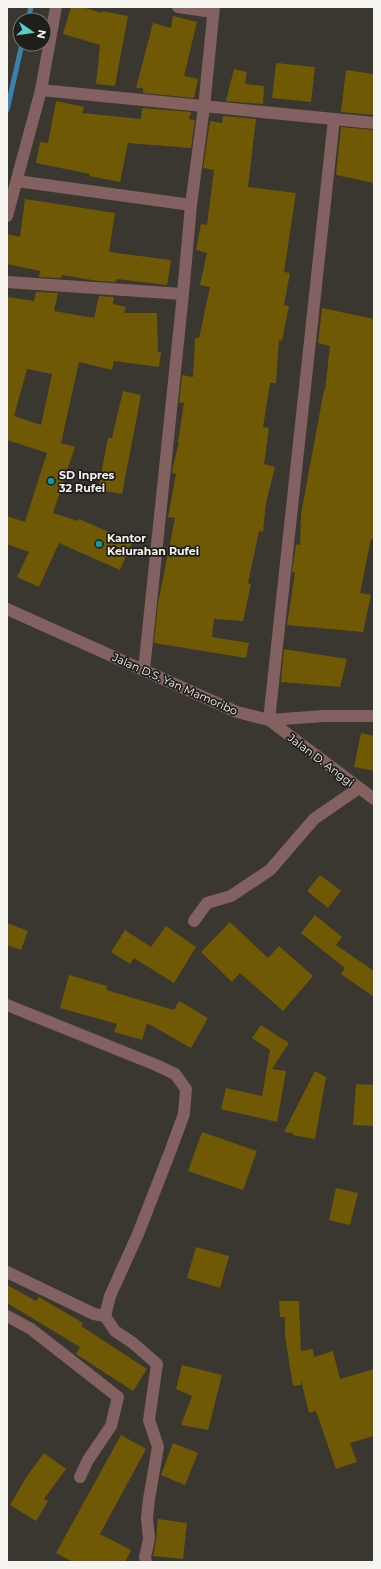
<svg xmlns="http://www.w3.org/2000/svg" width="381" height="1569" font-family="Montserrat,sans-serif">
<rect width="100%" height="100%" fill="#39372f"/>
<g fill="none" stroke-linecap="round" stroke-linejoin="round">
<g stroke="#3a82ab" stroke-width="5">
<polyline points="28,20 31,7"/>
<polyline points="7,110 22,44"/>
</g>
</g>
<g fill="#6f5904" fill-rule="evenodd">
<polygon points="71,7 82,7 102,13 102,11 128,16 115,86 96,84 100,45 63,34"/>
<polygon points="173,16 197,22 184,76 198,79 194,98 143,93 143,88 136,88 153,23 171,28"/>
<polygon points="276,63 315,67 311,102 272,98"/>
<polygon points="234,69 247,72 245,84 264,86 263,104 226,101"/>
<polygon points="346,70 374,74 374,115 341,112"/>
<polygon points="56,101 84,107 82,113 141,119 142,108 191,112 189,119 195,120 191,148 128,143 120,182 89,176 90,174 36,163 40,142 48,143"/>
<polygon points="223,116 256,119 248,187 296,193 284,272 290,273 284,305 289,306 282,341 279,340 276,383 270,383 263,427 269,428 264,464 275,467 266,503 263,532 259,531 248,583 251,584 243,621 214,619 212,637 249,643 246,658 154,643 158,603 175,518 168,517 176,474 172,473 172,471 179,442 178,442 184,403 179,402 182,375 193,377 195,338 199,338 210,287 200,285 207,253 196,250 201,224 207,225 214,170 203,168 210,121 222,123"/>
<polygon points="341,127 374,130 374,183 336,175"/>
<polygon points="25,199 115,213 109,252 171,260 167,285 117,279 116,282 98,281 62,275 61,278 39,277 40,271 7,264 7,234 20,237"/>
<path d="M36,292L58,293L54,311L94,318L99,296L114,297L113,304L126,307L124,313H157L158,352H161L159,367L114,361L112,370L79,362L61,443L75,447L53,513L78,521L79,519L132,542L120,570L59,543L39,587L17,577L29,552L7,544V516L25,522L47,453L7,440V297L34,301ZM27,369L52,374L41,425L14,416Z"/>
<polygon points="322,308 374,319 374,539 371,539 360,593 371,595 363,632 287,625 295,573 292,572 296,544 300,545 301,514 324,390 325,391 330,346 318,343"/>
<polygon points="123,391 141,395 122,494 98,490 108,438 112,438"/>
<polygon points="284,649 347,659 340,687 281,682"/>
<polygon points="361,733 374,736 374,771 354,767"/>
<polygon points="320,875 341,891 328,908 307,891"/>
<polygon points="315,915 342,937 336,945 374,971 374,997 341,974 345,968 301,933"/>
<polygon points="230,922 268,958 279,946 313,976 283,1011 240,973 232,982 201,952"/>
<polygon points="7,923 28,931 21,950 7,945"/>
<polygon points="166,926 196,947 174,983 134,958 130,964 111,952 125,930 151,947"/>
<polygon points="69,975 107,986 106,990 174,1010 179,1001 208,1018 191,1048 147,1023 142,1040 114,1032 117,1024 60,1008"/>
<polygon points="261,1025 289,1043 272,1069 286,1071 277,1122 221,1109 226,1088 262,1096 270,1050 252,1038"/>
<polygon points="315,1071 326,1077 315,1139 292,1135 293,1133 284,1132"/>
<polygon points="356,1084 374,1085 374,1126 353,1125"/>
<polygon points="202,1132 257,1151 243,1190 188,1171"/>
<polygon points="336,1188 358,1193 350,1225 329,1220"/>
<polygon points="196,1247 229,1256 220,1288 187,1278"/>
<polygon points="7,1285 36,1301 39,1297 83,1323 81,1326 147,1369 133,1391 76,1354 80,1347 7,1303"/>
<polygon points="279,1301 299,1301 301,1351 313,1349 314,1357 333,1351 340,1379 374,1369 374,1436 350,1443 357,1462 336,1469 316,1411 309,1413 301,1380 301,1385 293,1386 285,1336 285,1317 280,1317"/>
<polygon points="182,1365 222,1375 208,1430 181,1425 192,1396 176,1389"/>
<polygon points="121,1435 146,1449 100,1534 131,1550 125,1562 73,1562 56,1553"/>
<polygon points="173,1443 198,1453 185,1485 161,1475"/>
<polygon points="44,1453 66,1469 44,1499 48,1501 36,1521 10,1505 27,1476"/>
<polygon points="158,1519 187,1523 183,1559 153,1556 156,1541"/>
</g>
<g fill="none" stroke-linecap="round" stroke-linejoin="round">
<g stroke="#826160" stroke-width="12">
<polyline points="178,7 213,12"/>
<polyline points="41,90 374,123"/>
<polyline points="334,119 269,720 374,799"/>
<polyline points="17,181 191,205"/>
<polyline points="7,216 41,90 56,7"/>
<polyline points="7,282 183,294"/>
<polyline points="7,609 237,712 269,720 324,716 374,716"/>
<polyline points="144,670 183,294 191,205 204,107 214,7"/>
<polyline points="194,921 207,903 231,896 270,870 314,819 359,788"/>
<polyline points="7,1005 156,1065 175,1074 186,1089 184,1114 170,1152 138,1234 110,1296 105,1316 115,1331 133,1343 157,1364 149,1420 158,1447 149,1499 147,1518 149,1539 145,1557 146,1562"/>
<polyline points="7,1272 94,1314 105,1316"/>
<polyline points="7,1316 31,1329 118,1397 111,1426 88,1460 80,1477"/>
</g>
</g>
<g fill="#0f9aa8" stroke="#1f1e1b" stroke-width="1.5">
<circle cx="51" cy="481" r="4"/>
<circle cx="99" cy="544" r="4"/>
</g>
<g text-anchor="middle" stroke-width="3.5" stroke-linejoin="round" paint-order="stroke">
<g font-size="11" font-weight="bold" fill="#f6f4ef" stroke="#1f1e1b" text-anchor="start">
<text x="59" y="479">SD Inpres<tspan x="59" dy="13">32 Rufei</tspan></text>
<text x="107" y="542">Kantor<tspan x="107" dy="13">Kelurahan Rufei</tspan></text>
</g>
<g font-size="11" fill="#f6f4ef" stroke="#1f1e1b">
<text transform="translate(175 684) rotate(24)" y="4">Jalan D.S. Yan Mamoribo</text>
<text transform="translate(321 760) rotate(37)" y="4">Jalan D. Anggi</text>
</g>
</g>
<rect width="381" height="1569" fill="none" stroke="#f6f4ef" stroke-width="16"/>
<g transform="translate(32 32) rotate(103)"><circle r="19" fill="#1f1e1b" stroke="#757470"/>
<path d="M0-3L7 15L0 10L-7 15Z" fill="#56cec3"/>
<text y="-6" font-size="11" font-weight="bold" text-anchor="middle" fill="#f6f4ef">N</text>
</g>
</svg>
